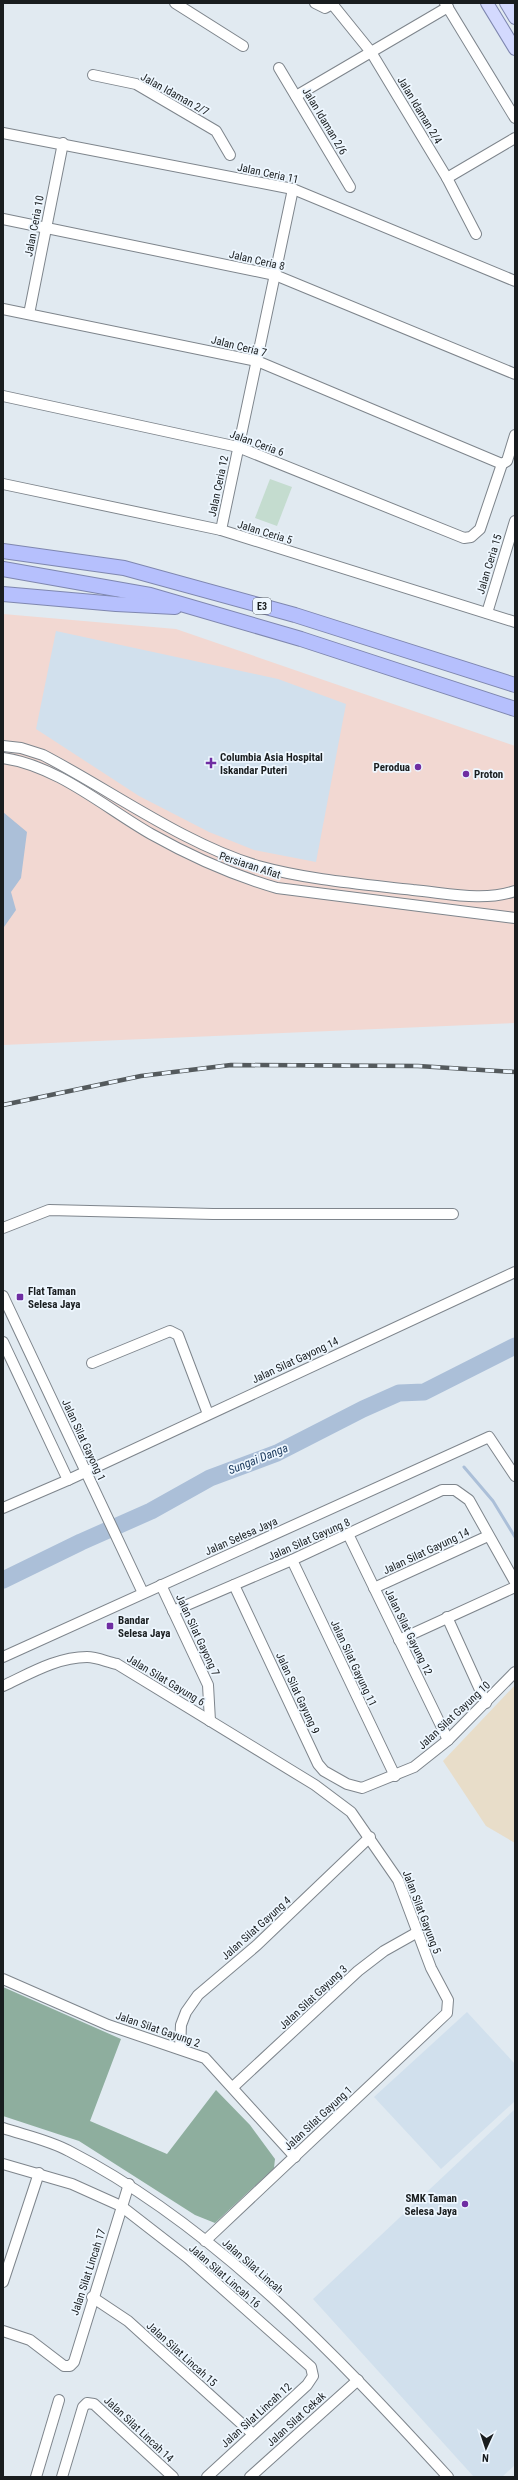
<svg xmlns="http://www.w3.org/2000/svg" width="518" height="2480" font-family="'Roboto Condensed',sans-serif">
<rect width="100%" height="100%" fill="#e1eaf1"/>
<polygon fill="#f2d8d2" points="3,614 176,629 515,746 515,1023 3,1045"/>
<polygon fill="#e8ddc9" points="515,1685 515,1843 486,1826 443,1761"/>
<g fill="#d1e0ed">
<polygon points="56,631 278,679 346,704 316,862 254,850 209,832 139,796 36,729"/>
<polygon points="467,2012 515,2064 515,2101 441,2169 374,2097"/>
<polygon points="515,2109 515,2465 502,2477 474,2477 313,2299"/>
</g>
<polygon fill="#c4dccf" points="270,479 292,487 277,526 255,518"/>
<polygon fill="#8eae9e" points="3,1987 121,2039 90,2121 167,2154 216,2090 250,2125 275,2159 274,2168 215,2223 195,2215 79,2141 3,2116"/>
<polygon fill="#abbfd8" points="3,812 27,832 21,878 11,892 16,910 4,927 3,935"/>
<g fill="none" stroke-linecap="round" stroke-linejoin="round">
<polyline stroke="#abbfd8" stroke-width="3" points="464,1467 493,1501 515,1537"/>
<polyline stroke="#abbfd8" stroke-width="17" points="3,1580 81,1542 151,1511 210,1478 277,1453 363,1409 399,1393 424,1392 515,1346"/>
<g stroke="#7e858c" stroke-width="12">
<g id="minor">
<polyline points="175,3 243,46"/>
<polyline points="315,3 325,8 334,3"/>
<polyline points="445,3 515,118"/>
<polyline points="333,5 371,52 447,178 476,234"/>
<polyline points="279,68 350,187"/>
<polyline points="93,75 136,84 216,131 230,155"/>
<polyline points="296,96 448,7"/>
<polyline points="3,133 293,189 515,281"/>
<polyline points="447,178 515,138"/>
<polyline points="3,219 275,275 515,374"/>
<polyline points="3,309 257,361 502,464"/>
<polyline points="29,314 63,143"/>
<polyline points="3,396 238,447 464,538 471,537 480,529 502,464 507,461 515,435"/>
<polyline points="3,484 221,530 515,622"/>
<polyline points="221,530 293,189"/>
<polyline points="487,613 515,521"/>
<path d="M3,746L21,748L43,755C112,791 184,844 258,866C309,880 361,884 413,890C447,893 483,902 515,891"/>
<path d="M3,758C58,766 104,807 151,834C192,857 232,875 277,888L515,918"/>
<polyline points="3,1228 49,1210 213,1214 453,1214"/>
<polyline points="3,1296 143,1593"/>
<polyline points="3,1342 68,1480 515,1272"/>
<polyline points="92,1363 170,1331 178,1335 208,1414"/>
<polyline points="3,1508 68,1480"/>
<polyline points="348,1534 448,1740"/>
<polyline points="292,1560 395,1776"/>
<polyline points="161,1585 208,1685 210,1721"/>
<polyline points="234,1585 318,1764 324,1771 347,1784 362,1788 414,1767 448,1740 515,1672"/>
<polyline points="374,1588 488,1536"/>
<polyline points="173,1611 292,1560 442,1490 455,1490 469,1500 515,1582"/>
<polyline points="447,1617 486,1703"/>
<polyline points="399,1640 515,1587"/>
<polyline points="3,1657 489,1437 515,1476"/>
<path d="M3,1686C29,1674 57,1657 87,1657C97,1657 107,1662 117,1664L315,1785L351,1812L398,1880L431,1968L448,2000L447,2013L205,2241"/>
<polyline points="3,1979 108,2025 205,2058 295,2157"/>
<polyline points="180,2048 181,2025 186,2012 198,1995 257,1945 370,1837"/>
<polyline points="233,2087 358,1971 384,1951 416,1933"/>
<path d="M3,2128C24,2135 49,2140 69,2151C215,2226 338,2357 448,2477"/>
<polyline points="3,2164 72,2184 121,2206 188,2258 311,2367 313,2376 307,2385 207,2477"/>
<polyline points="3,2282 39,2173"/>
<polyline points="92,2297 128,2321 253,2434"/>
<polyline points="3,2331 30,2340 64,2366 70,2366 74,2362 129,2184"/>
<polyline points="36,2477 59,2400"/>
<polyline points="62,2477 83,2407 87,2403 94,2404 173,2477"/>
<polyline points="250,2477 358,2380"/>
</g>
</g>
<g stroke="#7f87af" stroke-width="14">
<g id="major">
<polyline points="487,3 515,49"/>
<polyline points="506,3 515,18"/>
</g>
</g>
<g stroke="#7f87af" stroke-width="16">
<g id="highway">
<polyline points="3,551 124,568 295,615 515,685"/>
<polyline points="3,569 150,595 301,639 515,709"/>
<polyline points="3,594 116,604 175,607"/>
</g>
</g>
<use href="#minor" stroke="#fff" stroke-width="10"/>
<use href="#major" stroke="#d3d9fe" stroke-width="12"/>
<use href="#highway" stroke="#b6c0fd" stroke-width="14"/>
<g stroke="#545a5d" stroke-width="4.5">
<polyline id="rail" points="3,1105 141,1076 231,1065 418,1066 515,1072"/>
</g>
<use href="#rail" stroke="#eef7ff" stroke-width="3" stroke-dasharray="9" stroke-linecap="butt"/>
</g>
<g fill="#6f2da2" stroke="#eef7ff" stroke-width="1.5">
<path d="M209 757h4v4h4v4h-4v4h-4v-4h-4v-4h4z"/>
<circle cx="418" cy="767" r="4"/>
<circle cx="466" cy="774" r="4"/>
<rect x="16" y="1293" width="8" height="8" rx="2"/>
<rect x="106" y="1622" width="8" height="8" rx="2"/>
<circle cx="465" cy="2204" r="4"/>
</g>
<g text-anchor="middle" stroke-width="3.5" stroke-linejoin="round" paint-order="stroke">
<rect fill="#eef7ff" stroke="#595e62" stroke-width="1" x="253" y="598" width="18" height="16" rx="3"/>
<g font-size="10" font-weight="bold" fill="#191d1f">
<text x="262" y="610">E3</text>
</g>
<g font-size="11" fill="#191d1f" stroke="#eef7ff">
<text transform="translate(175 94) rotate(29)" y="4">Jalan Idaman 2/7</text>
<text transform="translate(420 110) rotate(59)" y="4">Jalan Idaman 2/4</text>
<text transform="translate(325 121) rotate(59)" y="4">Jalan Idaman 2/6</text>
<text transform="translate(268 173) rotate(12)" y="4">Jalan Ceria 11</text>
<text transform="translate(34 226) rotate(-79)" y="4">Jalan Ceria 10</text>
<text transform="translate(257 260) rotate(13)" y="4">Jalan Ceria 8</text>
<text transform="translate(239 346) rotate(14)" y="4">Jalan Ceria 7</text>
<text transform="translate(257 443) rotate(20)" y="4">Jalan Ceria 6</text>
<text transform="translate(218 486) rotate(-78)" y="4">Jalan Ceria 12</text>
<text transform="translate(265 532) rotate(17)" y="4">Jalan Ceria 5</text>
<text transform="translate(489 564) rotate(-73)" y="4">Jalan Ceria 15</text>
<text transform="translate(250 865) rotate(18)" y="4">Persiaran Afiat</text>
<text transform="translate(295 1360) rotate(-25)" y="4">Jalan Silat Gayong 14</text>
<text transform="translate(84 1440) rotate(65)" y="4">Jalan Silat Gayong 1</text>
<text transform="translate(241 1536) rotate(-24)" y="4">Jalan Selesa Jaya</text>
<text transform="translate(309 1539) rotate(-24)" y="4">Jalan Silat Gayung 8</text>
<text transform="translate(426 1551) rotate(-25)" y="4">Jalan Silat Gayung 14</text>
<text transform="translate(409 1632) rotate(64)" y="4">Jalan Silat Gayung 12</text>
<text transform="translate(198 1635) rotate(65)" y="4">Jalan Silat Gayong 7</text>
<text transform="translate(354 1663) rotate(65)" y="4">Jalan Silat Gayung 11</text>
<text transform="translate(166 1680) rotate(31)" y="4">Jalan Silat Gayung 6</text>
<text transform="translate(298 1693) rotate(65)" y="4">Jalan Silat Gayung 9</text>
<text transform="translate(454 1715) rotate(-43)" y="4">Jalan Silat Gayung 10</text>
<text transform="translate(422 1912) rotate(69)" y="4">Jalan Silat Gayung 5</text>
<text transform="translate(256 1928) rotate(-42)" y="4">Jalan Silat Gayung 4</text>
<text transform="translate(313 1997) rotate(-43)" y="4">Jalan Silat Gayung 3</text>
<text transform="translate(158 2029) rotate(19)" y="4">Jalan Silat Gayung 2</text>
<text transform="translate(318 2118) rotate(-43)" y="4">Jalan Silat Gayung 1</text>
<text transform="translate(253 2266) rotate(41)" y="4">Jalan Silat Lincah</text>
<text transform="translate(88 2272) rotate(-72)" y="4">Jalan Silat Lincah 17</text>
<text transform="translate(225 2276) rotate(41)" y="4">Jalan Silat Lincah 16</text>
<text transform="translate(182 2354) rotate(42)" y="4">Jalan Silat Lincah 15</text>
<text transform="translate(256 2415) rotate(-42)" y="4">Jalan Silat Lincah 12</text>
<text transform="translate(296 2419) rotate(-42)" y="4">Jalan Silat Cekak</text>
<text transform="translate(139 2429) rotate(43)" y="4">Jalan Silat Lincah 14</text>
</g>
<g font-size="11" font-weight="bold" fill="#191d1f" stroke="#eef7ff" text-anchor="start">
<text x="220" y="761">Columbia Asia Hospital<tspan x="220" dy="13">Iskandar Puteri</tspan></text>
<text x="410" y="771" text-anchor="end">Perodua</text>
<text x="474" y="778">Proton</text>
<text x="28" y="1295">Flat Taman<tspan x="28" dy="13">Selesa Jaya</tspan></text>
<text x="118" y="1624">Bandar<tspan x="118" dy="13">Selesa Jaya</tspan></text>
<text x="457" y="2202" text-anchor="end">SMK Taman<tspan x="457" dy="13">Selesa Jaya</tspan></text>
</g>
<g font-size="12" font-style="italic" fill="#203e61" stroke="#eef7ff">
<text transform="translate(258 1459) rotate(-22)" y="4">Sungai Danga</text>
</g>
</g>
<rect width="518" height="2480" fill="none" stroke="#191d1f" stroke-width="8"/>
<g transform="translate(486 2448) rotate(183)" stroke="#eef7ff" stroke-width="3" paint-order="stroke">
<path d="M0-3L7 15L0 10L-7 15Z" fill="#191d1f"/>
<text y="-6" font-size="11" font-weight="bold" text-anchor="middle" fill="#191d1f">N</text>
</g>
</svg>
